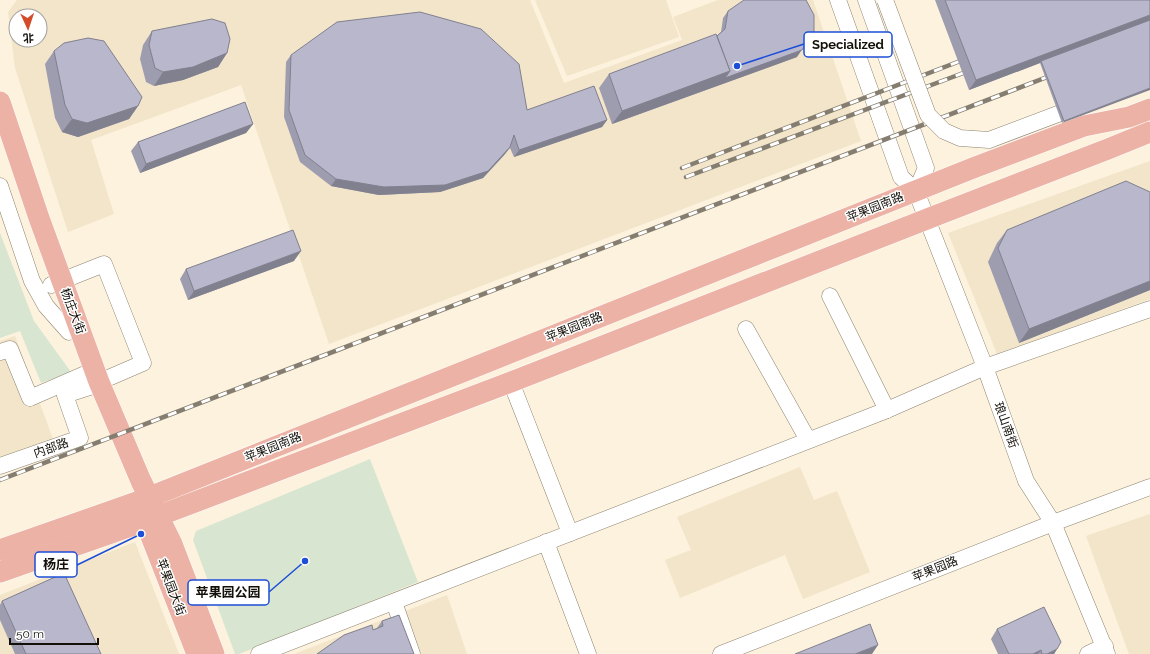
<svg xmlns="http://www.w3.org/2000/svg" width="1150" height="654" font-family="Raleway,'Noto Sans SC',sans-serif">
<rect width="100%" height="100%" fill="#fcf2dd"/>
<g fill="#f2e5c9" fill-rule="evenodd">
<path d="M17,0H530L564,83L682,40L673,17L718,0H813L861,141L329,344L241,85L91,140L114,214L68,232L15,68L8,12ZM16,16H40V40H16Z"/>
<polygon points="535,0 666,0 679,37 567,76"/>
<polygon points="1150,161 1150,299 997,354 948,233"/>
<polygon points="15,336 53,439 0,459 0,341"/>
<polygon points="800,467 814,500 837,491 870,572 803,599 785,555 680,598 665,560 691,550 677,517"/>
<polygon points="1150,514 1150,654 1129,654 1086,536"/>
<polygon points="135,542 179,654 0,654 0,595"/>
<polygon points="447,595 467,654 294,654"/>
</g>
<g fill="#d8e6d1">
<polygon points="0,233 34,321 71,372 41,383 20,331 0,338"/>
<polygon points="370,459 418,582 239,654 235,654 193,540 196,531"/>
</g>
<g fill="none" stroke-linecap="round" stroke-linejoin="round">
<g stroke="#8c8370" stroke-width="17">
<g id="minor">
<polyline points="838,0 901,177 916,191 985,367 1026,481 1053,523 1107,654"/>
<polyline points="866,0 926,168 916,191"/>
<polyline points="0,186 32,281 46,306 69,332"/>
<polyline points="51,285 104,264 143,363 99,382"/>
<polyline points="830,296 887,410"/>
<polyline points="746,329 808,440"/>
<polyline points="0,352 10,349 30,398 85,374"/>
<polyline points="511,382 570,533"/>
<polyline points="0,466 80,438 65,395 90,387"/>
<polyline points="546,542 588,654"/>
<polyline points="394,602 412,654"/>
<polyline points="259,654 887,410 985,367 1150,309"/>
<polyline points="721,654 1053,523 1150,487"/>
<polyline points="1088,654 1105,646"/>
</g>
</g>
<g stroke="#fff" stroke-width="22">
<g id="major">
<polyline points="0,102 39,218 99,382 141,481 172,544 214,654"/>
<polyline points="140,508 197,654"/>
<polyline points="0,550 137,502 973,168 1084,126 1129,117 1150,109"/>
<polyline points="0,572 145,521 511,382 945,212 1108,149 1150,132"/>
</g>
</g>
<use href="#minor" stroke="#fff" stroke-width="16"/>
<use href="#major" stroke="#edb2a6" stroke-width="21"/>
<g stroke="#857e70" stroke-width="4.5">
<g id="rail">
<polyline points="682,168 968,58"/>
<polyline points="686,177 974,69"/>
<polyline points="0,480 1055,74"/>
</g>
</g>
<use href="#rail" stroke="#fff" stroke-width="3" stroke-dasharray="9" stroke-linecap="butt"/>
<g stroke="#8c8370" stroke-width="17" stroke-linecap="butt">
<polyline id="minor-bridge" points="885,0 928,115 944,131 960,138 989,140 1079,106"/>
</g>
<use href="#minor-bridge" stroke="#fff" stroke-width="16"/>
</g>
<g fill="#9e9daf">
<polygon points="935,0 1150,0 1062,123 1040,63 969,90"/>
<polygon points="728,11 797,57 612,124 599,88 609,74 717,36 721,32 723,18"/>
<polygon points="152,31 227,53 218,67 183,80 154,86 146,82 140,59 143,45"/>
<polygon points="54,51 138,106 129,119 78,137 62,132 55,118 45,64"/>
<polygon points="291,55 527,110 607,120 602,127 514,157 510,148 505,154 483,178 440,192 379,195 331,186 300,162 284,117 286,62"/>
<polygon points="253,124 246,133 140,173 131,151 138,142"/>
<polygon points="1150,192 1150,290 1019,343 988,262 997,243 1007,230"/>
<polygon points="294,261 188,300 180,279 186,269"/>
<polygon points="2,601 101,654 15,654 0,620 0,605"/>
<polygon points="382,621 414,654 373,630 377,628"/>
<polygon points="997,629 1057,649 1054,654 998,654 991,639"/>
</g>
<g fill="#81808f">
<polygon points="1150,15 1150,22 1041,61 1040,63 969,90 976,80"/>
<polygon points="814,32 797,57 612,124 622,111"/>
<polygon points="227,53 218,67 183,80 154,86 163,72"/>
<polygon points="1150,88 1150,90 1062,123 1064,121"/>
<polygon points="138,106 129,119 78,137 62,132 72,119"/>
<polygon points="607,120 602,127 514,157 519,150"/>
<polygon points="253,124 246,133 140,173 146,164"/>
<polygon points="510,147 505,154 483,178 440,192 379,195 331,186 336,179"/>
<polygon points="301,251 294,261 188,300 194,291"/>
<polygon points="1150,281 1150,290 1019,343 1029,329"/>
<polygon points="878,645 872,654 855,654"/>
<polygon points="1057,649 1054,654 1047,654"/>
<polygon points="1041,650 1038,654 1033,654"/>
</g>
<g fill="#b8b7cc" stroke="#81808f">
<polygon points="744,0 806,0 814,15 814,32 802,50 725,78 730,71 717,36 725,29 728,11"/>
<polygon points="945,0 1150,0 1150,15 976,80"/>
<polygon points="420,12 481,29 519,64 527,110 594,86 607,120 519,150 514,135 510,147 488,171 445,185 384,187 336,179 305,155 289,110 291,55 337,22"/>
<polygon points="212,19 225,23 230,39 227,53 193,67 163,72 155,68 149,45 152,31"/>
<polygon points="1150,20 1150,88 1064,121 1041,61"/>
<polygon points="716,34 730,71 622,111 609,74"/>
<polygon points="88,38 104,41 142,97 138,106 87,123 72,119 65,105 54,51 64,43"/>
<polygon points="245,102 253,124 146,164 138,142"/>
<polygon points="1126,181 1150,192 1150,281 1029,329 998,248 1007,230"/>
<polygon points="293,230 301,251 194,291 186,269"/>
<polygon points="64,573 101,654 26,654 2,601"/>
<polygon points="1044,607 1061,642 1057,649 1047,654 1042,654 1041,650 1033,654 1009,654 997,629"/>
<polygon points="399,615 414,654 317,654 344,635 372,625 373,630 383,626 382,621"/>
<polygon points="870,624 878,645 855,654 795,654"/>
</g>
<g text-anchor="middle" stroke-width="3" stroke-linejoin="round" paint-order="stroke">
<g font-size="12" fill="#131009" stroke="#fff">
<text transform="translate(875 207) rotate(-22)" y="4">苹果园南路</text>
<text transform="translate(73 311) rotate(69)" y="4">杨庄大街</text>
<text transform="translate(574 327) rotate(-22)" y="4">苹果园南路</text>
<text transform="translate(1006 425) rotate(70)" y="4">琅山南街</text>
<text transform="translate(273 447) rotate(-22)" y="4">苹果园南路</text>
<text transform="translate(51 448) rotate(-19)" y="4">内部路</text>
<text transform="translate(935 569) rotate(-22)" y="4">苹果园路</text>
<text transform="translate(171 587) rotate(69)" y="4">苹果园大街</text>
</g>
</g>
<path fill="none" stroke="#1d4ed8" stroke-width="1.5" d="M737 66L804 44M141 534L77 565M305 561L269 592"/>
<g fill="#1d4ed8" stroke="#fff" stroke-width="1.5">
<circle cx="737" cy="66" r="4"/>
<circle cx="141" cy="534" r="4"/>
<circle cx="305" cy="561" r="4"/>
</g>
<g fill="#fff" stroke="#1d4ed8" stroke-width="1.5">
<rect x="804" y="32" width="88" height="25" rx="4"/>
<rect x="35" y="552" width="42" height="25" rx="4"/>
<rect x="188" y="580" width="81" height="25" rx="4"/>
</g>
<g font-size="13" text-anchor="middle" font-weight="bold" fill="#131009">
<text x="848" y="49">Specialized</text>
<text x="56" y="569">杨庄</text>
<text x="228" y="597">苹果园公园</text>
</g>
<g transform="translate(28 28) rotate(177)"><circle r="19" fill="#ffffff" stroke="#a19f9d"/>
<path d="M0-3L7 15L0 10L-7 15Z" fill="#d54b2a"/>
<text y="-6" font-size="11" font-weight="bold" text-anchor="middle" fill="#131009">北</text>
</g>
<path d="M10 638v6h88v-6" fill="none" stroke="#131009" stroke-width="2"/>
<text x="16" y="638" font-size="12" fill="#131009" stroke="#ffffff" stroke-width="3" paint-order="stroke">50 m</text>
</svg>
